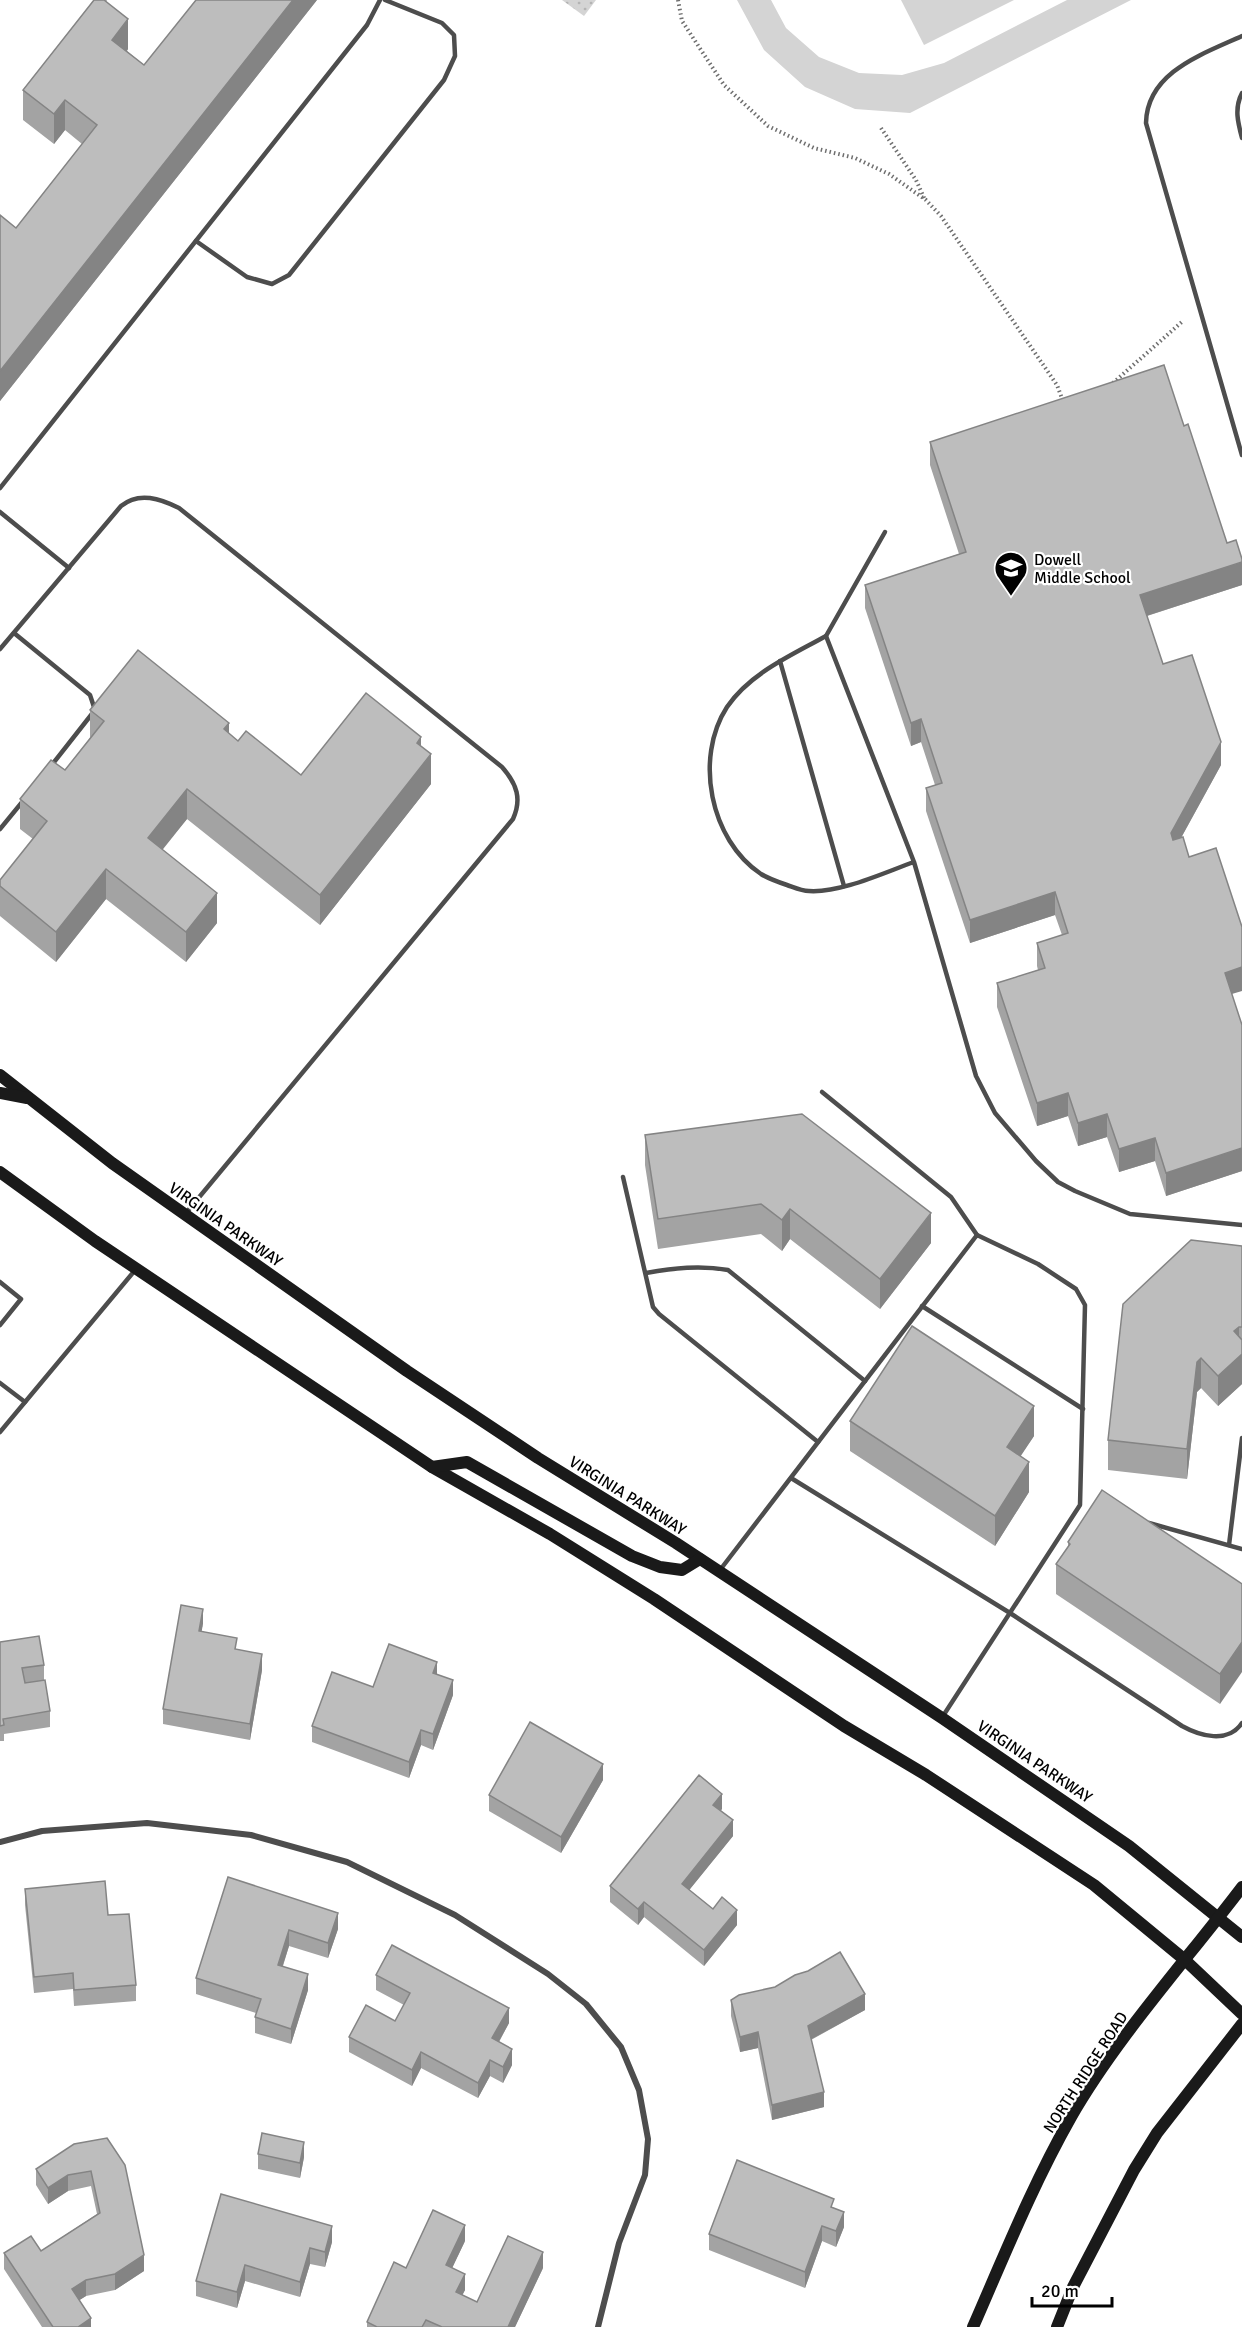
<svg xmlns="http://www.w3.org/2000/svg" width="1242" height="2327" font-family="Signika,sans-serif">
<defs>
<pattern id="park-dots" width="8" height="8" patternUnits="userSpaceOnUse" patternTransform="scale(1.5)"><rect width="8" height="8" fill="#d4d4d4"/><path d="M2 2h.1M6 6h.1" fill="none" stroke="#b4b4b4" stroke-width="1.8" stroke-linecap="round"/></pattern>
</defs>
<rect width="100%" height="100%" fill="#fff"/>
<polygon fill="url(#park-dots)" points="562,0 596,0 584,16"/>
<g fill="#d4d4d4">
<polygon points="737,0 771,0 786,28 819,57 859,73 902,75 944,63 1067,0 1131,0 910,113 855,109 805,87 764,50"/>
<polygon points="901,0 1014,0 924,45"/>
</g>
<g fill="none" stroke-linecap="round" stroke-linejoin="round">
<g stroke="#6f6f6f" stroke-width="4" stroke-dasharray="1.5 3" stroke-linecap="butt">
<polyline points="678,0 682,21 724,85 768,126 814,148 855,158 889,174 926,200 941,216 1057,385 1063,401"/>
<polyline points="881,128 916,180 925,200"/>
<polyline points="1113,383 1183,321"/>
</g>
<g stroke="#4d4d4d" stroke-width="4.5">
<path d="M1242,36C1203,54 1147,72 1146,123L1242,455"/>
<path d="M1242,93C1234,108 1238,123 1242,138"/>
<polyline points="196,241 247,277 272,284 289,275 444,80 455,56 454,35 442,23 385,0"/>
<polyline points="0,488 367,25 380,0"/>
<polyline points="0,512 69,568"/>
<polyline points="14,633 90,695 95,710 51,766"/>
<polyline points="826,636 885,532"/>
<path d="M0,649L121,506C139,491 161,499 179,508L502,767C517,784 522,799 513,819L186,1213"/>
<polyline points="780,661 844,886"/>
<polyline points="0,829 23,801"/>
<path d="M914,862C883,873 841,893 809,891C801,891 793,887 787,885C778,882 769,879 761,874C710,840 694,758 727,707C750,673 792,655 826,636L914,862L976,1076L995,1113L1036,1161L1058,1182L1075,1191L1130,1214L1242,1225"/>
<polyline points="822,1092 951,1197 977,1235"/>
<polyline points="623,1177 653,1307 659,1314 818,1442"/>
<path d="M646,1273C674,1268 700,1265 728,1270L865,1381"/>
<polyline points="0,1282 21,1299 0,1325"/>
<polyline points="922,1306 1083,1409"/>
<polyline points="0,1383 25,1402"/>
<polyline points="0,1432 136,1269"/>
<path d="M791,1478L1010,1613L1182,1726C1200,1736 1228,1744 1242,1723"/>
<polyline points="1149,1523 1242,1549"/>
<polyline points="1229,1545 1242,1438"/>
<polyline points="720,1570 977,1235 1038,1264 1076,1289 1085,1305 1080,1505 943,1716"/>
</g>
<polyline stroke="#4d4d4d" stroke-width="6" points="0,1842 42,1831 147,1823 251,1835 347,1862 455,1915 548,1974 586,2004 621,2047 639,2090 648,2139 645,2175 619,2243 598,2327"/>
<g stroke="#1a1a1a" stroke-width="12">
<polyline points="0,1075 112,1163 407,1371 538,1458 676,1543 942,1718 1129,1846 1242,1937"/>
<polyline points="0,1093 27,1098"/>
<polyline points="0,1172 95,1241 432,1467 550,1534 654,1599 844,1726 926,1775 1094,1885 1185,1960 1242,2014"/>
<polyline points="432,1467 467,1462 632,1556 660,1567 682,1570 700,1559"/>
<path d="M973,2327C1004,2256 1033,2184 1071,2117C1117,2037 1186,1961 1242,1887"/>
<polyline points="1057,2327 1073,2287 1134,2170 1157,2133 1242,2024"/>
</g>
</g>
<g fill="#a3a3a3">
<polygon points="94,0 107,0 106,2 128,49 127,51 144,65 317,0 0,401 0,215 16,228 82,144 65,130 54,144 23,120 23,90"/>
<polygon points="1184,426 1242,585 1147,616 1163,664 1221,765 1181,838 1242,1025 1242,1171 1166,1196 1155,1161 1119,1172 1107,1137 1078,1146 1068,1116 1037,1126 997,1007 997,983 1038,970 1037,966 1037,943 1062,935 1055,915 970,943 926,811 926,788 935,785 921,742 911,746 865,608 865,585 959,554 930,465 930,442"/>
<polygon points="90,710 229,734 238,741 301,775 421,747 431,784 320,925 187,819 162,849 217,923 186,962 106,899 56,962 0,916 0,880 33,839 20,829 20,799 65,770 90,738"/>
<polygon points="645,1135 931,1243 880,1309 790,1239 782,1251 761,1234 658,1249 645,1165"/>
<polygon points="1242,1246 1242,1384 1218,1406 1201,1388 1197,1392 1187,1479 1108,1470 1108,1440"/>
<polygon points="850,1421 1034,1436 1020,1456 1029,1492 995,1546 850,1451"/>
<polygon points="1068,1542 1242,1584 1220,1704 1056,1594 1056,1564 1068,1547"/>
<polygon points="203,1624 201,1631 237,1650 262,1670 250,1740 163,1724 163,1709"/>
<polygon points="0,1642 44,1665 44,1680 50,1711 50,1727 4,1734 4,1741 0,1741"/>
<polygon points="437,1674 453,1695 433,1750 421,1745 409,1778 312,1742 312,1726 373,1687"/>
<polygon points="603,1780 561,1853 489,1811 489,1795"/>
<polygon points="722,1809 721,1811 733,1836 689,1890 713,1909 737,1925 704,1966 644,1917 638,1925 610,1902 610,1886"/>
<polygon points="228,1877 338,1929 328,1958 289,1946 283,1966 308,1990 291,2044 255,2033 255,2017 256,2013 196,1994 196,1978"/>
<polygon points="25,1889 108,1915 136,1985 136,2001 74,2006 73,1989 34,1993 25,1905"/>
<polygon points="376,1975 509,2023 499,2042 512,2065 503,2083 490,2076 478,2098 421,2068 412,2086 349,2052 349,2037 395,2021 404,2005 376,1990"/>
<polygon points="731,2000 865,2010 811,2040 824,2107 772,2120 758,2048 740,2052 731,2016"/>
<polygon points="107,2138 144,2271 115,2290 86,2296 79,2300 91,2327 42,2327 4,2269 4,2253 41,2251 97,2214 91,2186 68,2191 48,2204 36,2185 36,2169"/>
<polygon points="258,2154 304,2157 300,2178 258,2169"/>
<polygon points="221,2194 332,2242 325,2267 310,2264 300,2297 245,2281 237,2308 196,2296 196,2281"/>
<polygon points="834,2208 844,2227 836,2247 822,2241 805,2288 709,2250 709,2234"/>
<polygon points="465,2241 452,2268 465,2290 462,2295 477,2302 543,2268 515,2327 367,2327 367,2322 406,2268"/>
</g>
<g fill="#848484">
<polygon points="293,0 317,0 0,401 0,371"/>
<polygon points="128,19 128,49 112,70 112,40"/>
<polygon points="65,100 65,130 54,144 54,114"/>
<polygon points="1242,562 1242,585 1140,618 1140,595"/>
<polygon points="921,719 921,742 911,746 911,723"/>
<polygon points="229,723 229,753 224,729"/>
<polygon points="421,737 421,767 431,754 431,784 320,925 320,895"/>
<polygon points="1221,742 1221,765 1171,856 1171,833"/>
<polygon points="187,789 187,819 148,868 148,838"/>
<polygon points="106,869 106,899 56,962 56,932"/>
<polygon points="1055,892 1055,915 970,943 970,920"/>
<polygon points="217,893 217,923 186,962 186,932"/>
<polygon points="1242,967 1242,991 1225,996 1225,973"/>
<polygon points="1068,1093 1068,1116 1037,1126 1037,1103"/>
<polygon points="1107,1114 1107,1137 1078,1146 1078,1123"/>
<polygon points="1155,1138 1155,1161 1119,1172 1119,1149"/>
<polygon points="1242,1148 1242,1171 1166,1196 1166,1173"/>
<polygon points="790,1209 790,1239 782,1251 782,1220"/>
<polygon points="931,1213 931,1243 880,1309 880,1279"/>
<polygon points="1239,1327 1239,1356 1242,1354 1242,1384 1218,1406 1218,1376 1234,1331"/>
<polygon points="1201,1358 1201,1388 1197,1392 1187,1479 1187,1449 1197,1362"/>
<polygon points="1034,1406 1034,1436 1007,1477 1007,1447"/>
<polygon points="1029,1462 1029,1492 995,1546 995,1516"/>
<polygon points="203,1609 203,1624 199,1646 199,1631"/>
<polygon points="1242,1642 1242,1672 1220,1704 1220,1674"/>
<polygon points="262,1654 262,1670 250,1740 250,1724"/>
<polygon points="437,1662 437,1678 433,1673"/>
<polygon points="453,1680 453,1695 433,1750 433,1734"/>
<polygon points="421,1730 421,1745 409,1778 409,1762"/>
<polygon points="603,1764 603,1780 561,1853 561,1837"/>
<polygon points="722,1794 722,1809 713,1820 713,1805"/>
<polygon points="733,1820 733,1836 682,1899 682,1884"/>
<polygon points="644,1902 644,1917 638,1925 638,1909"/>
<polygon points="737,1910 737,1925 704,1966 704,1950"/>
<polygon points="338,1913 338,1929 328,1958 328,1943"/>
<polygon points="289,1930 289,1946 278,1980 278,1965"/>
<polygon points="308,1974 308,1990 291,2044 291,2029"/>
<polygon points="865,1994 865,2010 808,2041 808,2026"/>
<polygon points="509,2008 509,2023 492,2054 492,2038"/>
<polygon points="758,2032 758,2048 740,2052 740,2037"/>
<polygon points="512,2049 512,2065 503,2083 503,2067"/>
<polygon points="421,2052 421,2068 412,2086 412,2070"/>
<polygon points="490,2060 490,2076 478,2098 478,2083"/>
<polygon points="824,2092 824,2107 772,2120 772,2105"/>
<polygon points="304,2142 304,2157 300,2178 300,2163"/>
<polygon points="68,2175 68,2191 48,2204 48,2188"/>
<polygon points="844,2212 844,2227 836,2247 836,2231"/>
<polygon points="465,2225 465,2241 446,2281 446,2265"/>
<polygon points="332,2226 332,2242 325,2267 325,2252"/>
<polygon points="822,2226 822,2241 805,2288 805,2272"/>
<polygon points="310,2248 310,2264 300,2297 300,2282"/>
<polygon points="543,2252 543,2268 515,2327 508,2327"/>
<polygon points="144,2255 144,2271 115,2290 115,2274"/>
<polygon points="245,2265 245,2281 237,2308 237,2292"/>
<polygon points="465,2274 465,2290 456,2308 456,2292"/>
<polygon points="86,2280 86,2296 72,2305 72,2289"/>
<polygon points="91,2318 91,2327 78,2327"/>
</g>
<g fill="#bdbdbd" stroke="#848484" stroke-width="1.5">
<polygon points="94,0 104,0 128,19 112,40 144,65 196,0 293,0 0,371 0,215 16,228 97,125 65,100 54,114 23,90"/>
<polygon points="1164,365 1184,426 1188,424 1227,543 1236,540 1242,559 1242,562 1140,595 1163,664 1192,655 1221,742 1171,833 1173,840 1183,837 1189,857 1216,848 1242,927 1242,967 1225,973 1242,1025 1242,1148 1166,1173 1155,1138 1119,1149 1107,1114 1078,1123 1068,1093 1037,1103 997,983 1045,968 1037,943 1068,933 1055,892 970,920 926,788 942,783 921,719 911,723 865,585 966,552 930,442"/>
<polygon points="138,650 229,723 224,729 238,741 246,731 301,775 366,693 421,737 417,743 431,754 320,895 187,789 148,838 217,893 186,932 106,869 56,932 0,886 0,880 47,821 20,799 51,760 65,770 104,721 90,710"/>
<polygon points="802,1114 931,1213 880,1279 790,1209 782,1220 761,1204 658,1219 645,1135"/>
<polygon points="1191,1240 1242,1246 1242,1327 1239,1327 1234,1331 1242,1340 1242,1354 1218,1376 1201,1358 1197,1362 1187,1449 1108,1440 1123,1304"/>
<polygon points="912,1326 1034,1406 1007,1447 1029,1462 995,1516 850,1421"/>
<polygon points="1102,1490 1242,1584 1242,1642 1220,1674 1056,1564 1070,1544 1068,1542"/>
<polygon points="181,1605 203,1609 199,1631 237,1638 235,1649 262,1654 250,1724 163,1709"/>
<polygon points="39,1636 44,1665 22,1668 25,1683 45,1680 50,1711 3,1719 4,1725 0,1726 0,1642"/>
<polygon points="389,1644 437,1662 433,1673 453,1680 433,1734 421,1730 409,1762 312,1726 332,1672 373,1687"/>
<polygon points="530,1722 603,1764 561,1837 489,1795"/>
<polygon points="699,1775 722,1794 713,1805 733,1820 682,1884 713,1909 722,1897 737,1910 704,1950 644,1902 638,1909 610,1886"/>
<polygon points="228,1877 338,1913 328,1943 289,1930 278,1965 308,1974 291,2029 255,2017 261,1999 196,1978"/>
<polygon points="105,1881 108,1915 129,1914 136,1985 74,1990 73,1973 34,1977 25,1889"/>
<polygon points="392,1945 509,2008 492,2038 512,2049 503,2067 490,2060 478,2083 421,2052 412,2070 349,2037 366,2005 395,2021 410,1993 376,1975"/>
<polygon points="840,1952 865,1994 808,2026 824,2092 772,2105 758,2032 740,2037 731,2000 739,1995 775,1987 795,1975 808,1971"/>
<polygon points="262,2133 304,2142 300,2163 258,2154"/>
<polygon points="107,2138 125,2165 144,2255 115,2274 86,2280 72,2289 91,2318 78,2327 53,2327 4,2253 31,2236 41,2251 100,2213 91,2171 68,2175 48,2188 36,2169 74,2144"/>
<polygon points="737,2160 834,2199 831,2207 844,2212 836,2231 822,2226 805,2272 709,2234"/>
<polygon points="221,2194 332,2226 325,2252 310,2248 300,2282 245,2265 237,2292 196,2281"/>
<polygon points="433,2210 465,2225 446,2265 465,2274 456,2292 477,2302 508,2236 543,2252 508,2327 442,2327 426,2320 422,2327 377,2327 367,2322 394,2262 406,2268"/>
</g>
<defs>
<g id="school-pin" transform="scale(1.725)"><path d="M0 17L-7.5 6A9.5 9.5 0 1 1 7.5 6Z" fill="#000" stroke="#fff"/><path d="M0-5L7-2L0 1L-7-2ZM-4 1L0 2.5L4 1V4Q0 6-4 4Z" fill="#fff"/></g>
</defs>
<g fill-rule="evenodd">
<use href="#school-pin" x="1011" y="568"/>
</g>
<g text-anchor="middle" stroke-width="4.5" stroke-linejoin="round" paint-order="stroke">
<g font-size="16" fill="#000" stroke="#fff" text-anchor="start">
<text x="1034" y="565">Dowell<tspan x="1034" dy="18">Middle School</tspan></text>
</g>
<g font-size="16" fill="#000" stroke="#fff">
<text transform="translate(226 1224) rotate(35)" y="6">VIRGINIA PARKWAY</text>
<text transform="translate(628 1495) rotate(32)" y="6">VIRGINIA PARKWAY</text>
<text transform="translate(1035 1761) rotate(34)" y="6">VIRGINIA PARKWAY</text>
<text transform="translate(1085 2072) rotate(-57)" y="6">NORTH RIDGE ROAD</text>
</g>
</g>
<path d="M1032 2297v9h80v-9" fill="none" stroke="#000000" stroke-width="3"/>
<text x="1041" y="2297" font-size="18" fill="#000000" stroke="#ffffff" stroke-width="4.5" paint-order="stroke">20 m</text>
</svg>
